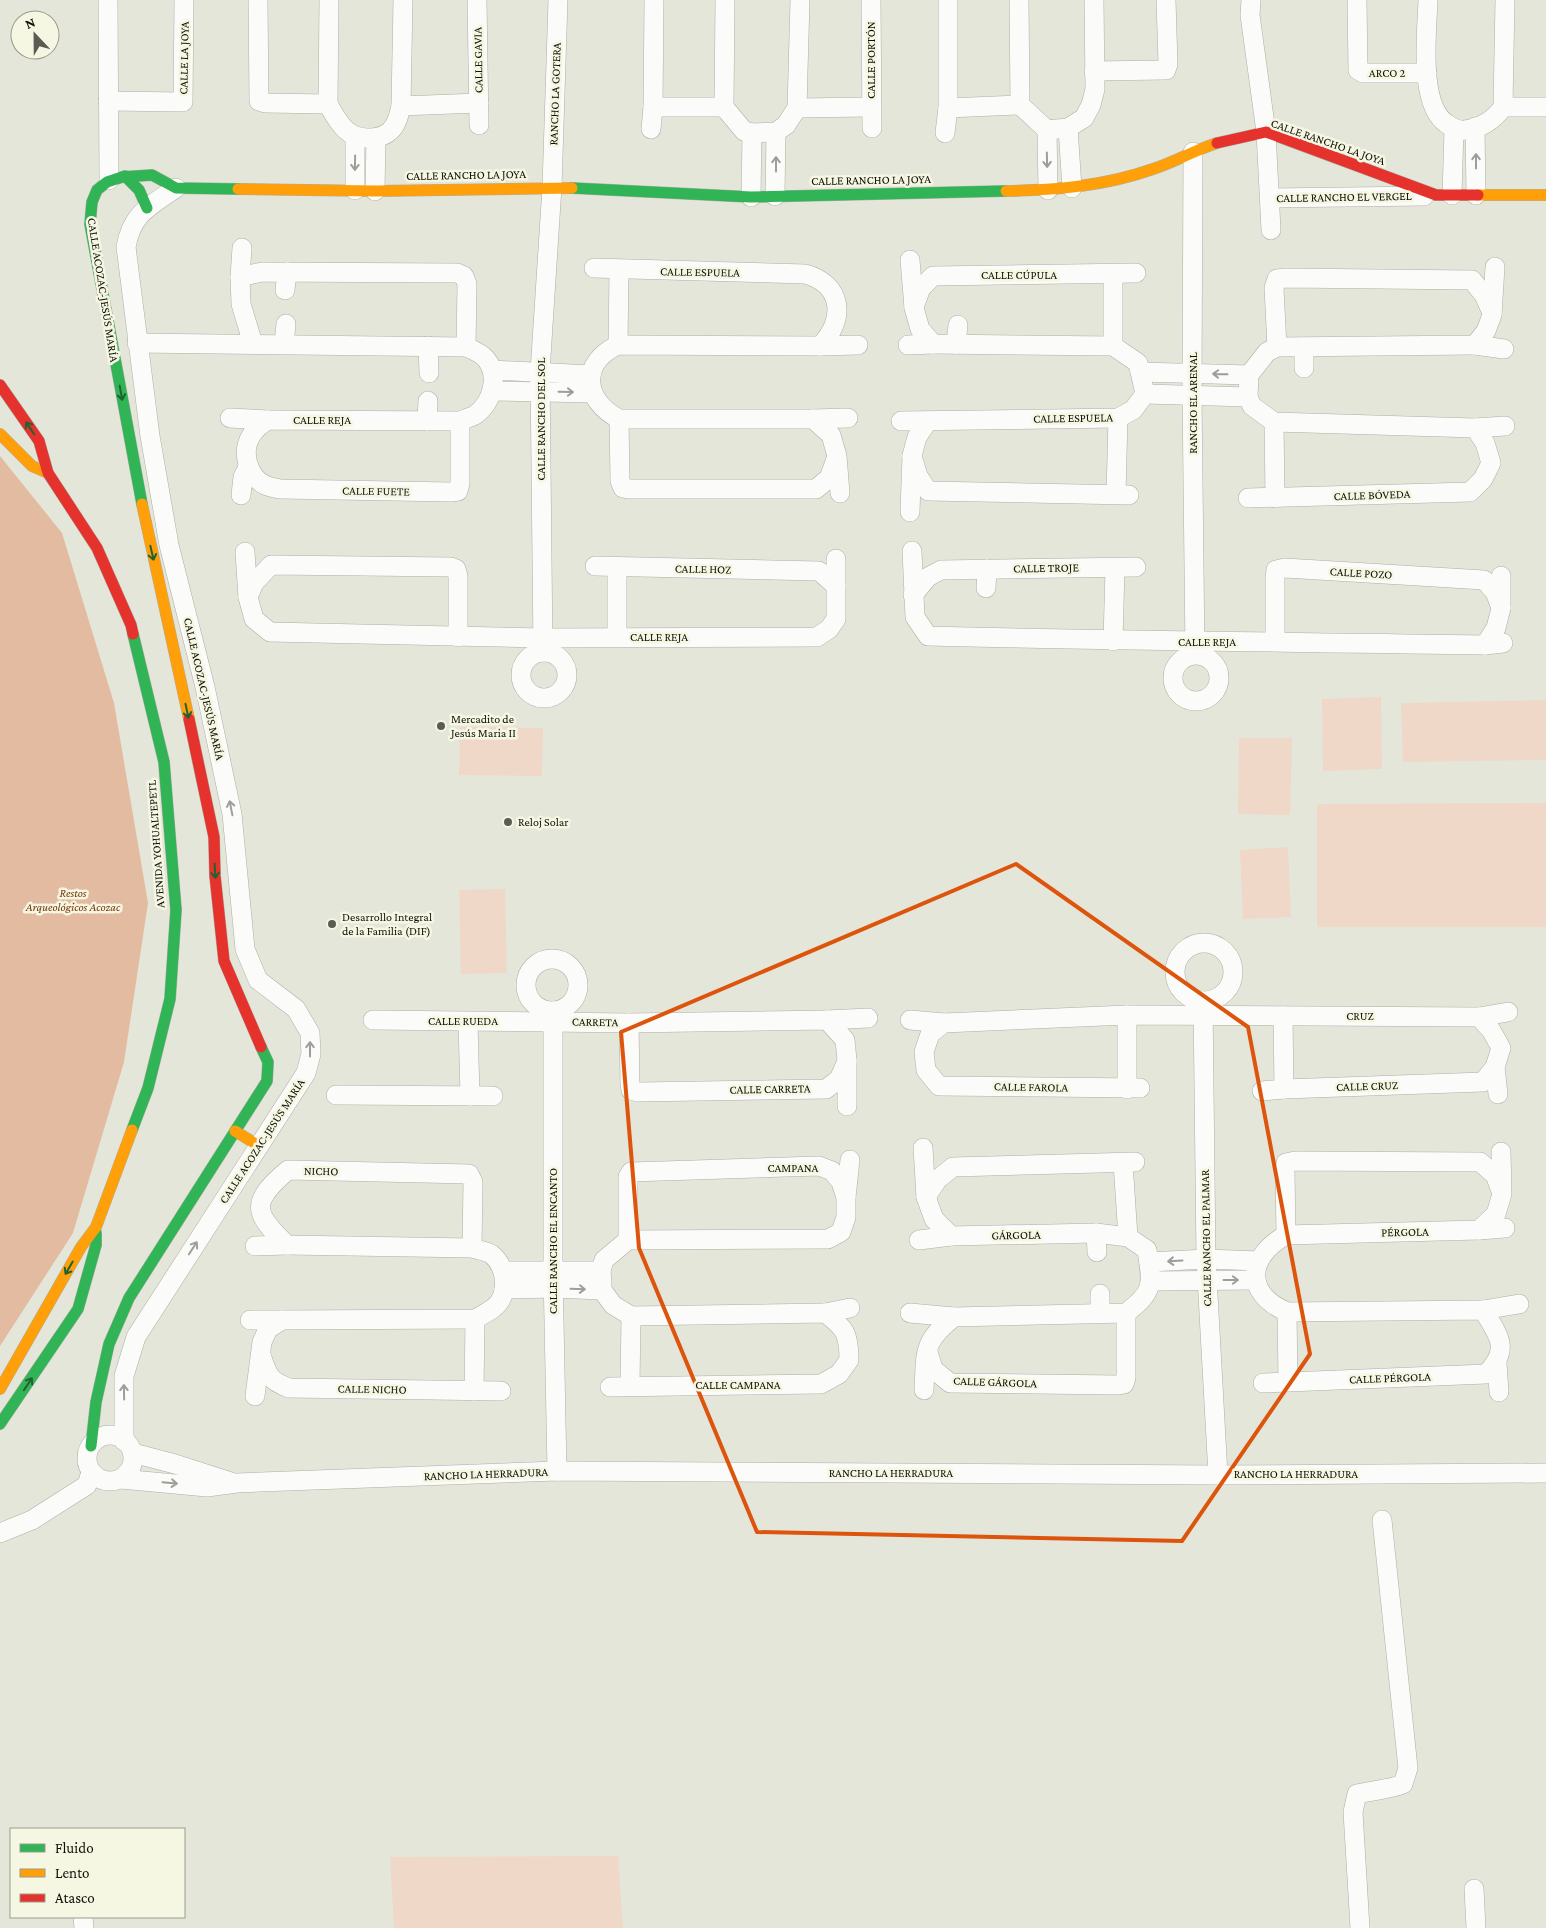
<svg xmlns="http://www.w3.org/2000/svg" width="1546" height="1928" font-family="'Crimson Pro',serif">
<rect width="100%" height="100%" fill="#e5e6da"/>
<g fill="#efd8c7">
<polygon points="1381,697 1382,769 1323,771 1322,699"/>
<polygon points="1546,700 1546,760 1403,762 1401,703"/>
<polygon points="460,727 543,728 542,776 459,775"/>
<polygon points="1239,738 1292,738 1290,815 1238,814"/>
<polygon points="1546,803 1546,927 1317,927 1317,804"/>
<polygon points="1288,847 1291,917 1243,919 1240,850"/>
<polygon points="505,889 507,973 461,974 459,890"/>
<polygon points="618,1856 623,1928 394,1928 390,1857"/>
</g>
<polygon fill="#e3bba1" points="0,456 62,533 114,703 148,903 124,1062 73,1233 0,1346"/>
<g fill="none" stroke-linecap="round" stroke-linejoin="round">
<g stroke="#adaea5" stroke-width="20">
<g id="street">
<polyline points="108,0 109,180"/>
<polyline points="258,0 259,101 265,103 328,104"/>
<path d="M329,0L328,104C333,113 338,123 346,130C356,140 379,141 390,131C397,125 399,115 401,106L403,0"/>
<polyline points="477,0 479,125"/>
<polyline points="725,0 724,107 744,131 752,133 776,132 786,125 797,108 800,0"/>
<polyline points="871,0 872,128"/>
<polyline points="1019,0 1020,105 1047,130 1068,128 1084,118 1091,105 1095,89 1094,0"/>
<polyline points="1251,0 1250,15 1266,132 1271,230"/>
<polyline points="1357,0 1358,70 1363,73 1427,73"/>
<path d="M1428,0C1427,32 1418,105 1447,124C1453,128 1458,131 1465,130C1481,128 1494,120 1503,107L1505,0"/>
<polyline points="1094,71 1166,70 1168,64 1166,0"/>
<polyline points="108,101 183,102 184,0"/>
<polyline points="401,106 479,103"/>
<polyline points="653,107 724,107"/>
<polyline points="1503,107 1546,107"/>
<polyline points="797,108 870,107"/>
<polyline points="948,108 1020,105"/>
<polyline points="1475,127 1476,195"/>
<polyline points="1068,128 1072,188"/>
<polyline points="651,129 653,107 654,0"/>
<polyline points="1047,130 1048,190"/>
<polyline points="945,133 948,108 948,0"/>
<polyline points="1193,152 1192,395 1195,653"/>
<polyline points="355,190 355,137"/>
<polyline points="375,191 376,138"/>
<polyline points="1452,195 1454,129"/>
<polyline points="775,196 776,132"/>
<polyline points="751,197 752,133"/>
<polyline points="1270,198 1424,196"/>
<polyline points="242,248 240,277 241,304 253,344"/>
<path d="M594,268L805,274C843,284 846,320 820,346L618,345C580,363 583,400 619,419H813L831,435L837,456L840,493"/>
<polyline points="240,277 262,272 457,273 464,276 467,284 466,347"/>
<polyline points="285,290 287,272"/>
<polyline points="914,307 921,288 933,276 1136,273"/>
<path d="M137,343L466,347C473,350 481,353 486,359C500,376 492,403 475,415C471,417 465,419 460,421L268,420C261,424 255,429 251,436C241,452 248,477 265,485C269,487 275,488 280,489L451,492L458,491L460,483V421"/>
<polyline points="284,344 286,324"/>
<polyline points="956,344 958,325"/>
<polyline points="618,345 619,270"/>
<polyline points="908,345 933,344"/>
<polyline points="1475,345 1504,349"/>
<polyline points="428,346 429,373"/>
<polyline points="820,346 858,345"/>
<polyline points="1113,346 1113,274"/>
<polyline points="1277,347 1274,288 1277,279 1286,278 1472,280 1484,295 1492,313"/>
<polyline points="1304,347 1304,368"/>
<polyline points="492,370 591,375"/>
<polyline points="1140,372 1249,375"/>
<polyline points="492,391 592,393"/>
<polyline points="1145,394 1248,397"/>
<polyline points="230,418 268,420"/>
<polyline points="619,419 620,481 623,488 628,489 816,489 829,478 836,459"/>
<polyline points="813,419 848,418"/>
<polyline points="427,421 428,401"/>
<polyline points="901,421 1118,418 1133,410 1145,394 1138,363 1113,346 933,344 920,329 914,308 910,260"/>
<polyline points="1274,422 1275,498"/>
<polyline points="1475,428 1505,426"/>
<polyline points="912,456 918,476 928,491 1129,495"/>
<polyline points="1116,494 1118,418"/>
<polyline points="241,495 243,477 248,467"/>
<polyline points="1248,498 1470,492 1483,479 1491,463 1485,443 1475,428 1274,422 1252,406 1248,397 1249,375 1267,352 1277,347 1475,345 1486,331 1492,315 1495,267"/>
<polyline points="910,512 912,456 917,437 928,421"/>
<path d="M912,551L915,617L928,636C1114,641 1300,642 1485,645L1503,643"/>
<polyline points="245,552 248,597 254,619 270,632 542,638 817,637 829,629 836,619 836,559"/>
<polyline points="595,566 819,571 836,586"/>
<polyline points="986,588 987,569"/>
<polyline points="913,595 928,577 941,570 1136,567"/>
<polyline points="248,597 254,583 271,565 451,567 456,569 458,576 458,637"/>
<polyline points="617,637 617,567"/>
<polyline points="1113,641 1115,568"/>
<polyline points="1275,641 1275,578 1276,570 1285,568 1484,580 1495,592 1501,608"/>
<polyline points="1485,645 1496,628 1501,608 1501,576"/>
<polyline points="543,652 540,372 552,187 558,0"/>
<circle cx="544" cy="675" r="23"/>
<circle cx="1196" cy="678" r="23"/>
<circle cx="1204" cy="972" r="29"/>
<circle cx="552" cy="985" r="26"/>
<polyline points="1203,1001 1206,1259 1218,1475"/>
<polyline points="553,1011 553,1271 557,1471"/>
<polyline points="1283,1016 1284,1089"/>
<polyline points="1479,1017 1508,1012"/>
<polyline points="373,1020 629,1023 827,1020 845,1040 847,1060 847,1106"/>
<polyline points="827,1020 868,1018"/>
<polyline points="910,1020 944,1023"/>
<polyline points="468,1022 470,1096"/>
<polyline points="629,1023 630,1084 631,1090 638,1092 826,1089 839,1079 847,1061"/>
<polyline points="1495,1067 1498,1094"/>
<polyline points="1140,1088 939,1086 926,1070 924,1052 930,1034 944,1023 1127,1015 1479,1017 1491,1030 1501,1048 1495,1067 1483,1082 1284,1089 1262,1091"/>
<polyline points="1127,1089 1127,1015"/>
<polyline points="336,1095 493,1096"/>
<path d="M923,1148L926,1197L934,1219L951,1236L1096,1233L1128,1237L1147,1250C1152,1284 1155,1291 1126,1313L954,1317C922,1342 926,1352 924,1390"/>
<polyline points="1123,1163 1128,1237"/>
<polyline points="846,1197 850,1160"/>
<polyline points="926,1197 938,1179 953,1167 1135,1162"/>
<polyline points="1479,1230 1505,1228"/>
<polyline points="1096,1233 1097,1252"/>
<polyline points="1286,1235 1285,1171 1286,1163 1295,1161 1480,1162 1495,1175 1501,1191"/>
<polyline points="919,1240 951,1236"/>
<polyline points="255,1246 287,1245"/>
<polyline points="1149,1262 1206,1259 1259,1261"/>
<polyline points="504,1271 601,1271"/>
<polyline points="1152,1281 1256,1280"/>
<polyline points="504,1289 553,1288 602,1290"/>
<polyline points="1100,1294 1100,1313"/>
<polyline points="1483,1310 1519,1304"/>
<polyline points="1287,1312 1288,1381"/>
<polyline points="825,1313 850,1308"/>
<polyline points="910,1313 954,1317"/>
<polyline points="250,1320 282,1320"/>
<polyline points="928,1352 933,1369 950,1383 1118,1385 1124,1384 1126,1378 1126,1313"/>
<path d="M261,1355C268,1375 268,1380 289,1388L501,1391"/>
<polyline points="1497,1363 1499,1392"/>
<path d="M1263,1383L1486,1374C1511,1349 1499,1336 1483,1310L1287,1312C1244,1293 1247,1257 1286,1235L1479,1230L1496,1214L1502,1194L1501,1152"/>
<polyline points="630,1386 631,1316"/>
<path d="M610,1387L821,1384L839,1374L849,1360C849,1333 845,1328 825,1313L631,1316L613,1305L602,1290V1282L601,1271L604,1260L628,1240L828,1239L841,1232L846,1217V1198L841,1182L832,1171L819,1166L631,1172L628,1177V1240"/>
<polyline points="474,1391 475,1319"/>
<path d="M255,1396L262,1342L268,1329L282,1320L475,1319C484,1314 495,1309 500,1301C509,1286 504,1264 491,1254C486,1251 478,1250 472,1248L287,1245C253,1213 250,1202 288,1170L469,1174L473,1182L472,1248"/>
<circle cx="110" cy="1458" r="23"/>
<path d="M124,1441V1376L136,1337L306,1073L311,1054L310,1033L296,1009L258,980L245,949L232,814L205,687L169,545L150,436L126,247C132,213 150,206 176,188"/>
<polyline points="133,1453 175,1464 231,1482"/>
<polyline points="121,1479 207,1487 237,1483 557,1471 1218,1475 1546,1473"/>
<polyline points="0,1533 32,1520 87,1485 91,1472"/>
<polyline points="1474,1889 1476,1928"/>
<polyline points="83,1917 84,1928"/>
<path d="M1360,1928L1353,1812L1357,1794C1373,1790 1388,1790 1403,1784L1408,1768L1382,1520"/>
</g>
</g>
<g stroke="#adaea5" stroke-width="12">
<g id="fast">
<polyline points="125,176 139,190 147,208"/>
<polyline points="572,188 751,197 1006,191"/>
<polyline points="142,504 90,224 92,202 97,190 107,182 122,177 152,175 176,188 238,189"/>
<polyline points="132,1130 148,1088 170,999 176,910 164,762 133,634"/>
<polyline points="0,1424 78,1309 96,1245 96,1233"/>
<polyline points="91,1446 96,1402 109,1344 129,1298 267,1081 268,1062 261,1047"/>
</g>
</g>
<g stroke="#adaea5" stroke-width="12">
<g id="slow">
<polyline points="238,189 375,191 572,188"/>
<path d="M1006,191C1056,190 1105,186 1153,169C1175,162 1195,150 1217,143"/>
<polyline points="1478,195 1546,195"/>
<polyline points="0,434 32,466 48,473"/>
<polyline points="142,504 189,719"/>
<polyline points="235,1131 259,1146"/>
<polyline points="0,1389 81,1247 96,1227 132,1130"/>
</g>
</g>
<g stroke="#adaea5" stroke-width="12">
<g id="jam">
<polyline points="1217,143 1266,132 1436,195 1478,195"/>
<polyline points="0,385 39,441 48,473 97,548 131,625 133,634"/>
<polyline points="189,719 214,837 215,876 224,961 261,1047"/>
</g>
</g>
<use href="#street" stroke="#fbfbf9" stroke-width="19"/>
<use href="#fast" stroke="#30b455" stroke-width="11"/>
<use href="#slow" stroke="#ff9f0a" stroke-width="11"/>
<use href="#jam" stroke="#e5322d" stroke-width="11"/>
</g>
<defs><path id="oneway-shaft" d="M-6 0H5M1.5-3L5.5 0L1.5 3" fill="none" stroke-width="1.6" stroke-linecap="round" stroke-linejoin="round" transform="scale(1.25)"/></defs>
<g stroke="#9d9d99">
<use href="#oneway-shaft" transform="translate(1047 160) rotate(89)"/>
<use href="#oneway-shaft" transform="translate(1476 161) rotate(-90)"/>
<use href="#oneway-shaft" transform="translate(355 163) rotate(91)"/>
<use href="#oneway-shaft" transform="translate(776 164) rotate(-90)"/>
<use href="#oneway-shaft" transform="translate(1220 374) rotate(-179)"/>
<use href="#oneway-shaft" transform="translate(566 392) rotate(1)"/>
<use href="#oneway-shaft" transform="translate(231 808) rotate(-101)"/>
<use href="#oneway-shaft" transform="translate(310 1049) rotate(-90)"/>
<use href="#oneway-shaft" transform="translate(193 1248) rotate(-57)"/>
<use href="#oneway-shaft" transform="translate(1175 1261) rotate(177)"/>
<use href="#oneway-shaft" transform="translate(1231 1280)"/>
<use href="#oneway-shaft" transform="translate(578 1289) rotate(2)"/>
<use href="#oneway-shaft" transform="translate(124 1392) rotate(-91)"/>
<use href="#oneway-shaft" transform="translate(170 1483) rotate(5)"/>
</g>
<g stroke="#206230">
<use href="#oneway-shaft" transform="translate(121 393) rotate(80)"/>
<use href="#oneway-shaft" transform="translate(30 428) rotate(-124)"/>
<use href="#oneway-shaft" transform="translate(152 553) rotate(77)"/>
<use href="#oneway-shaft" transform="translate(187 711) rotate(78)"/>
<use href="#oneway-shaft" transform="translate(215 871) rotate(87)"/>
<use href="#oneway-shaft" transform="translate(69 1268) rotate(120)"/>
<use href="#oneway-shaft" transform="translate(28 1384) rotate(-56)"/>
</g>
<path fill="none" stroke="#dd550c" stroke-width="4" stroke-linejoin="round" d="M1016,864L1248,1027L1310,1354L1182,1541L757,1532L639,1248L621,1032Z"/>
<g fill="#5b5c53" stroke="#f6f7e3" stroke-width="2">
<circle cx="441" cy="726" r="5"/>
<circle cx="508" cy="822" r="5"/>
<circle cx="332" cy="924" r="5"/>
</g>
<g text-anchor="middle" stroke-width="5" stroke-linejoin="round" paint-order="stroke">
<g font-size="12" fill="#11110a" stroke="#f6f7e3">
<text transform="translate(184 58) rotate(-89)" y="4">CALLE LA JOYA</text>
<text transform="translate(478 60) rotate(-91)" y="4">CALLE GAVIA</text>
<text transform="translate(871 60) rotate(-90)" y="4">CALLE PORTÓN</text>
<text x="1387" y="77">ARCO 2</text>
<text transform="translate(555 94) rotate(-88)" y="4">RANCHO LA GOTERA</text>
<text transform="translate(1328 142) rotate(19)" y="4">CALLE RANCHO LA JOYA</text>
<text transform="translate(466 175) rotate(-1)" y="4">CALLE RANCHO LA JOYA</text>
<text transform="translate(871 180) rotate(-1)" y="4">CALLE RANCHO LA JOYA</text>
<text transform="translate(1344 197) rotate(-1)" y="4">CALLE RANCHO EL VERGEL</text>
<text transform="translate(700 272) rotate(1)" y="4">CALLE ESPUELA</text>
<text x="1019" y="279">CALLE CÚPULA</text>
<text transform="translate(103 290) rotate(81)" y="4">CALLE ACOZAC-JESÚS MARÍA</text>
<text transform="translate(1193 403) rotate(-90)" y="4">RANCHO EL ARENAL</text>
<text transform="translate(1073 418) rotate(-1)" y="4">CALLE ESPUELA</text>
<text transform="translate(541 419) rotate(-90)" y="4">CALLE RANCHO DEL SOL</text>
<text x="322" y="424">CALLE REJA</text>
<text transform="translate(376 491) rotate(1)" y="4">CALLE FUETE</text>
<text transform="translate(1372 495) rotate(-2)" y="4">CALLE BÓVEDA</text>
<text transform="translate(1046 568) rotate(-1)" y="4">CALLE TROJE</text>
<text transform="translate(703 569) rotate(1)" y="4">CALLE HOZ</text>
<text transform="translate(1361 573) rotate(3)" y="4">CALLE POZO</text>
<text x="659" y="641">CALLE REJA</text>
<text x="1207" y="646">CALLE REJA</text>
<text transform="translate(204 689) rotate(77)" y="4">CALLE ACOZAC-JESÚS MARÍA</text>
<text transform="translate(156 844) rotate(-94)" y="4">AVENIDA YOHUALTEPETL</text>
<text x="1360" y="1020">CRUZ</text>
<text x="463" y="1025">CALLE RUEDA</text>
<text transform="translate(595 1022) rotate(1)" y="4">CARRETA</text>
<text transform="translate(1367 1086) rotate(-2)" y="4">CALLE CRUZ</text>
<text transform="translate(1031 1087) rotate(1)" y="4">CALLE FAROLA</text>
<text transform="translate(770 1089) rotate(-1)" y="4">CALLE CARRETA</text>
<text transform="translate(262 1141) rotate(-57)" y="4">CALLE ACOZAC-JESÚS MARÍA</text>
<text x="793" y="1172">CAMPANA</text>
<text transform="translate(321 1171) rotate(1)" y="4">NICHO</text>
<text transform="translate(1405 1232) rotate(-1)" y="4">PÉRGOLA</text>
<text transform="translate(1016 1235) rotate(-1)" y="4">GÁRGOLA</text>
<text transform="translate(1206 1238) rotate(-91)" y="4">CALLE RANCHO EL PALMAR</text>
<text transform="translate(553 1241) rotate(-90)" y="4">CALLE RANCHO EL ENCANTO</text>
<text transform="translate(1390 1378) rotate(-2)" y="4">CALLE PÉRGOLA</text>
<text transform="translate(995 1382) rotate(2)" y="4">CALLE GÁRGOLA</text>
<text x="738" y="1389">CALLE CAMPANA</text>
<text transform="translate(372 1389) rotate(1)" y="4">CALLE NICHO</text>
<text x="891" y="1477">RANCHO LA HERRADURA</text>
<text transform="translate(486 1474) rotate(-2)" y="4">RANCHO LA HERRADURA</text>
<text x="1296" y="1478">RANCHO LA HERRADURA</text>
</g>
<g font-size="12" fill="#11110a" stroke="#f6f7e3" text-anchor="start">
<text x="451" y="723">Mercadito de<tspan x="451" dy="14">Jesús Maria II</tspan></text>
<text x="518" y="826">Reloj Solar</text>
<text x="342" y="921">Desarrollo Integral<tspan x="342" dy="14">de la Familia (DIF)</tspan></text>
</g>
<g font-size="12" font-style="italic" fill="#783509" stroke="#f6f7e3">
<text x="73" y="897">Restos<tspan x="73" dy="14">Arqueológicos Acozac</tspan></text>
</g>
</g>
<rect x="10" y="1828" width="175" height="90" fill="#f6f7e3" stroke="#9a9b8c"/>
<rect x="20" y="1844" width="25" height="8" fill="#30b455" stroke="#9a9b8c"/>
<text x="55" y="1853" font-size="15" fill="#11110a">Fluido</text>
<rect x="20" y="1869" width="25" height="8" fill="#ff9f0a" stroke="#9a9b8c"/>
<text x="55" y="1878" font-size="15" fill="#11110a">Lento</text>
<rect x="20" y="1894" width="25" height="8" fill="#e5322d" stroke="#9a9b8c"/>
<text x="55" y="1903" font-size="15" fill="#11110a">Atasco</text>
<g transform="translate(35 35) rotate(338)"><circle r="24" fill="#f6f7e3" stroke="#9a9b8c"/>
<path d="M0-4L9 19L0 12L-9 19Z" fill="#5b5c53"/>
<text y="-8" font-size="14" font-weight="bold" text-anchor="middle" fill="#11110a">N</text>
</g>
</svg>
